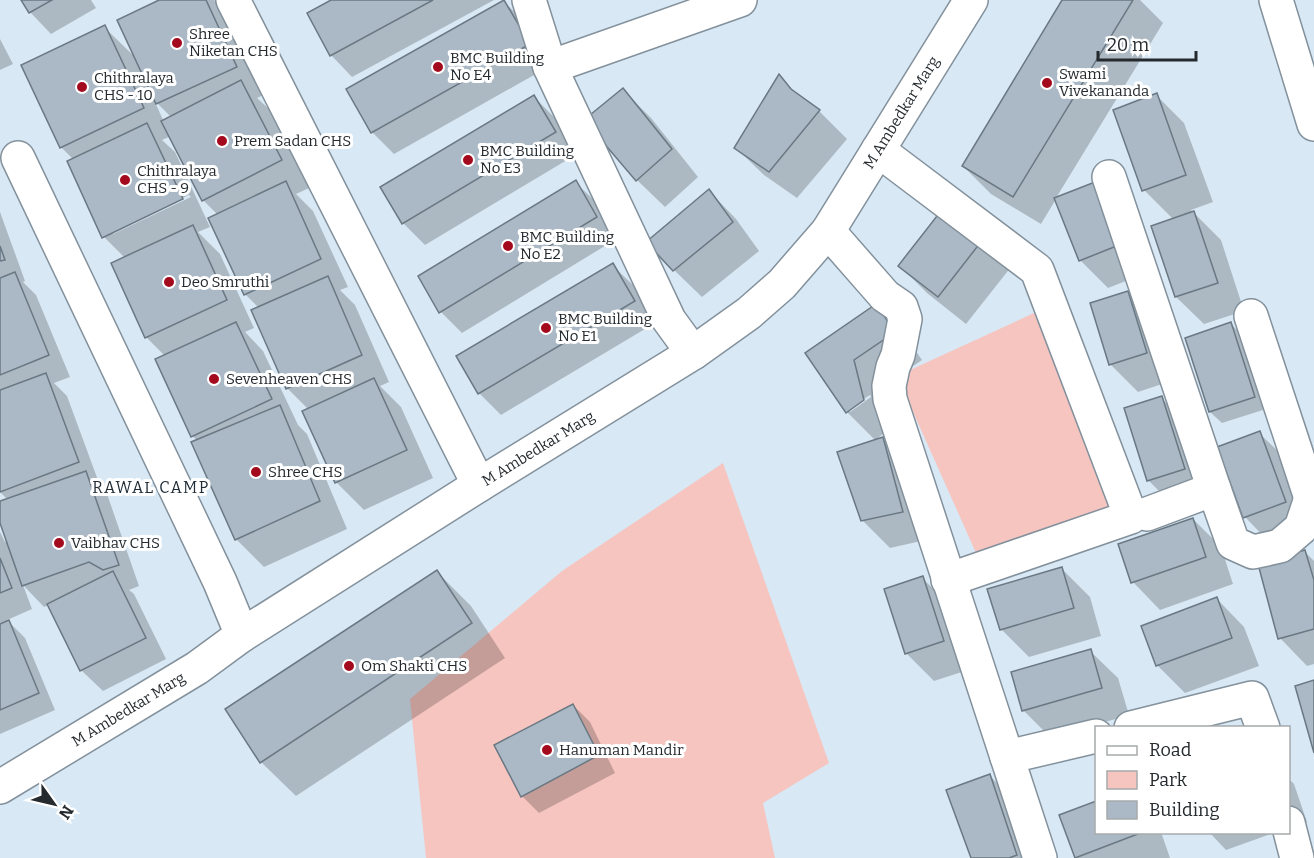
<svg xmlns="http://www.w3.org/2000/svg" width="1314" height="858" font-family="Bitter,serif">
<rect width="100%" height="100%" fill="#d8e8f4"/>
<g fill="#f6c5c0">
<polygon points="1045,308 1133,507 985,573 897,376"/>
<polygon points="723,463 829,763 763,803 775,858 426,858 410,699 562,571"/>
</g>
<g fill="#0003" fill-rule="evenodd">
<polygon points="23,0 91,0 96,8 51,34 30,12"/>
<path d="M163,0H214L225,11L263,95L257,98L269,109L309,188L296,194L313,211L348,287L340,290L355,305L389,382L380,386L401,407L433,478L364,510L336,482L309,410L287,388L259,308L245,294L218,215L203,200L171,136L162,140L175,152L210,227L198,232L220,254L254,328L245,332L263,351L298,425L307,434L347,529L264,567L236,539L198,441L192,436L165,356L146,337L125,258L104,237L74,160L62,148L23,66L104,27L137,59ZM154,100L172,118L164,122ZM189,195L191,197L113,234V231Z"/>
<polygon points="335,0 494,0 352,77 331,55"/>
<polygon points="1064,0 1140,0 1163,23 1056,198 1095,184 1146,273 1108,288 1080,260 1056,199 1041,224 991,194 963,166"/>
<polygon points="504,2 526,23 550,66 394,154 373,133 348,90"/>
<polygon points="0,39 13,64 0,70"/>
<polygon points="780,77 803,100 819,111 847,139 797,198 764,175 736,148"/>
<polygon points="623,90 651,118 698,177 665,207 637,180 609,147"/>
<polygon points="1156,95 1184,123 1213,202 1191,210 1221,240 1244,311 1204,324 1176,297 1173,219 1144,190"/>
<polygon points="534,97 556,119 577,154 425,245 403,223"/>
<polygon points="575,182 597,203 618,238 462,333 441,312"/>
<polygon points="709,191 736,219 759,251 702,297 674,270"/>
<polygon points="945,209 1011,267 966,324 927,293 900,266"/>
<polygon points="0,212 25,281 23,282 36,295 70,377 54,383 67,396 99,483 97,484 107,494 139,586 129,590 134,594 166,659 103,691 81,670 49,605 44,607 23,585 32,609 7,620 25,638 55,710 0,734 0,532 5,542 8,541 0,519 0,502 8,500 0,492"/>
<polygon points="612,265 634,286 655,323 501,415 479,393 458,356"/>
<polygon points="1128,293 1155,320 1174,380 1138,392 1110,364"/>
<path d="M876,306L904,334L922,360L881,388L891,428L875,440L847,412L807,354ZM870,395L871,397L850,412V408Z"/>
<polygon points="1231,324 1242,335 1266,409 1222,423 1210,412"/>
<polygon points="1161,398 1189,425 1212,497 1176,508 1148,480"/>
<polygon points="1259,433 1287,460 1313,530 1272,545 1245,517"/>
<polygon points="883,439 910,466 930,539 890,548 863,521 839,452"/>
<polygon points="1193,519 1221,547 1233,584 1160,610 1133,582"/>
<polygon points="1305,552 1314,561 1314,664 1307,666 1280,638"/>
<polygon points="1062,569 1090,597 1101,636 1029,657 1001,629"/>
<polygon points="437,572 471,606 505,658 296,796 261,762"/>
<polygon points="922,578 950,605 971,669 934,681 906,653"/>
<polygon points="1217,599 1244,627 1259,666 1185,693 1157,665"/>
<polygon points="1090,651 1118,678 1129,715 1051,738 1024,711 1013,673"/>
<polygon points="573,705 590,722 615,773 539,813 522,796"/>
<polygon points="990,776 1018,804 1035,858 972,858"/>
<polygon points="1288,778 1294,784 1307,822 1288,828"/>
<polygon points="1096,803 1096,832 1161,832 1170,858 1078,858 1061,816"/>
<polygon points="1209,832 1276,832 1226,850"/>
</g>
<g fill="#aab9c5" stroke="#6a7883" stroke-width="1.5">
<polygon points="21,0 52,0 29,13"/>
<polygon points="159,0 206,0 237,67 156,104 117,20"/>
<polygon points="331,0 433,0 330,56 307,13"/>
<polygon points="504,0 530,44 371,133 346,89"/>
<polygon points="1062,0 1133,0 1013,197 962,166"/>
<polygon points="105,25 144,108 60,148 21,65"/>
<polygon points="779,74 791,89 820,110 769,172 734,148"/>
<polygon points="241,80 282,160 202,201 161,121"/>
<polygon points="623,88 672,149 636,181 608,148 585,119"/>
<polygon points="1157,93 1186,175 1142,191 1113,110"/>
<polygon points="534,95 556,132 402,224 380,187"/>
<polygon points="147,123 183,199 102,238 67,161"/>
<polygon points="576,180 597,217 439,313 418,276"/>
<polygon points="286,181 321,259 244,295 208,218"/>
<polygon points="1095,182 1119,245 1079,261 1054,198"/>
<polygon points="709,189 733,222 673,271 646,242"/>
<polygon points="944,207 984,238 938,297 898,266"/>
<polygon points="1194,211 1218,283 1175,297 1151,226"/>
<polygon points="193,225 227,300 145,338 111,263"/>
<polygon points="0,246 5,260 0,261"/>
<polygon points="613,263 635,301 478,394 456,356"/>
<polygon points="15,272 49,355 0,375 0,278"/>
<polygon points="328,276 362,355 286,389 251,310"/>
<polygon points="1128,291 1147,353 1109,365 1090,303"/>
<polygon points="876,304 895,332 854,360 864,400 846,413 805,353"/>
<polygon points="236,322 272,399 191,437 155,359"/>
<polygon points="1231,322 1255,397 1209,412 1185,338"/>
<polygon points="46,373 79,462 0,492 0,390"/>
<polygon points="374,378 407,450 335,483 302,411"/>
<polygon points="1162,396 1185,469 1147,481 1124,408"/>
<polygon points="280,405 320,501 235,540 191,442"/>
<polygon points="1260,431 1286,502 1243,518 1217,447"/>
<polygon points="883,437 903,512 861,521 837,452"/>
<polygon points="86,471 119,565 103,570 89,562 22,586 0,523 0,501"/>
<polygon points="1193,518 1206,557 1131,583 1118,544"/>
<polygon points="1305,550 1314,580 1314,629 1278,639 1258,564"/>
<polygon points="0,558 12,588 0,593"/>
<polygon points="1062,567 1074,608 1000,630 987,589"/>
<polygon points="437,570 472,623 260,763 225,709"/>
<polygon points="113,571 146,638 80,671 47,604"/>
<polygon points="923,576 944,641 905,654 884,589"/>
<polygon points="1217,597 1232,638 1156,666 1141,626"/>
<polygon points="9,620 39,693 0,710 0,624"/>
<polygon points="1091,649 1102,688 1022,711 1011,672"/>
<polygon points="1314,680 1314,753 1295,686"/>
<polygon points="573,704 599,755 521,797 494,745"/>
<polygon points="990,774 1017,855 1009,858 971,858 946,790"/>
<polygon points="1096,801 1096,832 1143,832 1075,858 1059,815"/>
</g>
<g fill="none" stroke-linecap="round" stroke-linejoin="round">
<g stroke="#83919c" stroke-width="36">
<g id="minor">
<polyline points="233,0 479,485"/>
<polyline points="529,0 550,67 669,320 693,353"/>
<polyline points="1276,0 1314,124"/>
<polyline points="550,67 740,0"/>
<polyline points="878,150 1037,270 1131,517 948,580"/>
<polyline points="18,158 220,582 242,635"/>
<polyline points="1109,177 1214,489 1147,514"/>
<polyline points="828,231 885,296 901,307 905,319 898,355 893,367 889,386 890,399 1040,858"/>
<polyline points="1251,316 1311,498"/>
<polyline points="1214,489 1233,543 1253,552 1280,546 1301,528 1311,498 1314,497"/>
<polyline points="1131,728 1252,698 1263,728"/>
<polyline points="1007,757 1096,736"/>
<polyline points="1288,823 1297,858"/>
</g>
</g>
<g stroke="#83919c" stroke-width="36">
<g id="major">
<path id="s1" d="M0,787L197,668L242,635L479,485L693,353L749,313L782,284L828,231L971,0"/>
</g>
</g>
<use href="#minor" stroke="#fff" stroke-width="33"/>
<use href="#major" stroke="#fff" stroke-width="33"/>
</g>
<g fill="#a40a1d" stroke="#fff" stroke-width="2">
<circle cx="177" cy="43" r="6"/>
<circle cx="438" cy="67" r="6"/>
<circle cx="1047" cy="83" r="6"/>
<circle cx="82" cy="87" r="6"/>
<circle cx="222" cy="141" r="6"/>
<circle cx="468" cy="160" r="6"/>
<circle cx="125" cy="180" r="6"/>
<circle cx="508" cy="246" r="6"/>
<circle cx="169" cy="282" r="6"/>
<circle cx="546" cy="328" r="6"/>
<circle cx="214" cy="379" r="6"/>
<circle cx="256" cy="472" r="6"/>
<circle cx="59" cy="543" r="6"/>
<circle cx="349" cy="666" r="6"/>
<circle cx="547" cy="750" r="6"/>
</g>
<g text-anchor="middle" stroke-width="6" stroke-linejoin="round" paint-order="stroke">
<g font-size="15" fill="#242a2e" stroke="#fff" text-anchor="start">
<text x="189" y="39">Shree<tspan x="189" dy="17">Niketan CHS</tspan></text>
<text x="450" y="63">BMC Building<tspan x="450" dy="17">No E4</tspan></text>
<text x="1059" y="79">Swami<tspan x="1059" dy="17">Vivekananda</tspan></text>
<text x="94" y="83">Chithralaya<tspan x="94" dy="17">CHS - 10</tspan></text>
<text x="234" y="146">Prem Sadan CHS</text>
<text x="480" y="156">BMC Building<tspan x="480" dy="17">No E3</tspan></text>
<text x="137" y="176">Chithralaya<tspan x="137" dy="17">CHS - 9</tspan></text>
<text x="520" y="242">BMC Building<tspan x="520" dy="17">No E2</tspan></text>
<text x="181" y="287">Deo Smruthi</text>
<text x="558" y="324">BMC Building<tspan x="558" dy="17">No E1</tspan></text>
<text x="226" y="384">Sevenheaven CHS</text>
<text x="268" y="477">Shree CHS</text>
<text x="71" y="548">Vaibhav CHS</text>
<text x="361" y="671">Om Shakti CHS</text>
<text x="559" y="755">Hanuman Mandir</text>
</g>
<g font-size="15" fill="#242a2e" stroke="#fff">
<text dy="5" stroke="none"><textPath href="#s1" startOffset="1140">M Ambedkar Marg</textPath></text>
<text dy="5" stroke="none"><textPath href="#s1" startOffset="636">M Ambedkar Marg</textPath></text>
<text dy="5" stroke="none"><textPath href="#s1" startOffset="150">M Ambedkar Marg</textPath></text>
</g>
<g font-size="16" letter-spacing="1.5" fill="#212d36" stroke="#fff">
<text x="151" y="493">RAWAL CAMP</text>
</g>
</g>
<rect x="1095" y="726" width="195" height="108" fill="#ffffff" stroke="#a7aaab" stroke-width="1.5"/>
<rect x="1107" y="746" width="30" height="9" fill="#ffffff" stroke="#a7aaab" stroke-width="1.5"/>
<text x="1149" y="756" font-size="18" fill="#242a2e">Road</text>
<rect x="1107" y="771" width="30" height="18" fill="#f6c5c0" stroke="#a7aaab" stroke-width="1.5"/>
<text x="1149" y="786" font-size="18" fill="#242a2e">Park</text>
<rect x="1107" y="801" width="30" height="18" fill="#aab9c5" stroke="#a7aaab" stroke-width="1.5"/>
<text x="1149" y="816" font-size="18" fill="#242a2e">Building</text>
<g transform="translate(54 804) rotate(124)" stroke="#ffffff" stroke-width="4.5" paint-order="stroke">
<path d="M0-4.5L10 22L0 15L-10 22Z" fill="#242a2e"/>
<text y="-9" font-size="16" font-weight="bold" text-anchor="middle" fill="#242a2e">N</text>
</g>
<path d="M1098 51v9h98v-9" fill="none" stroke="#242a2e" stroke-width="3"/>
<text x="1107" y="51" font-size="18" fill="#242a2e" stroke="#ffffff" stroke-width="4.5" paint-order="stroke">20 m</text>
</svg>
